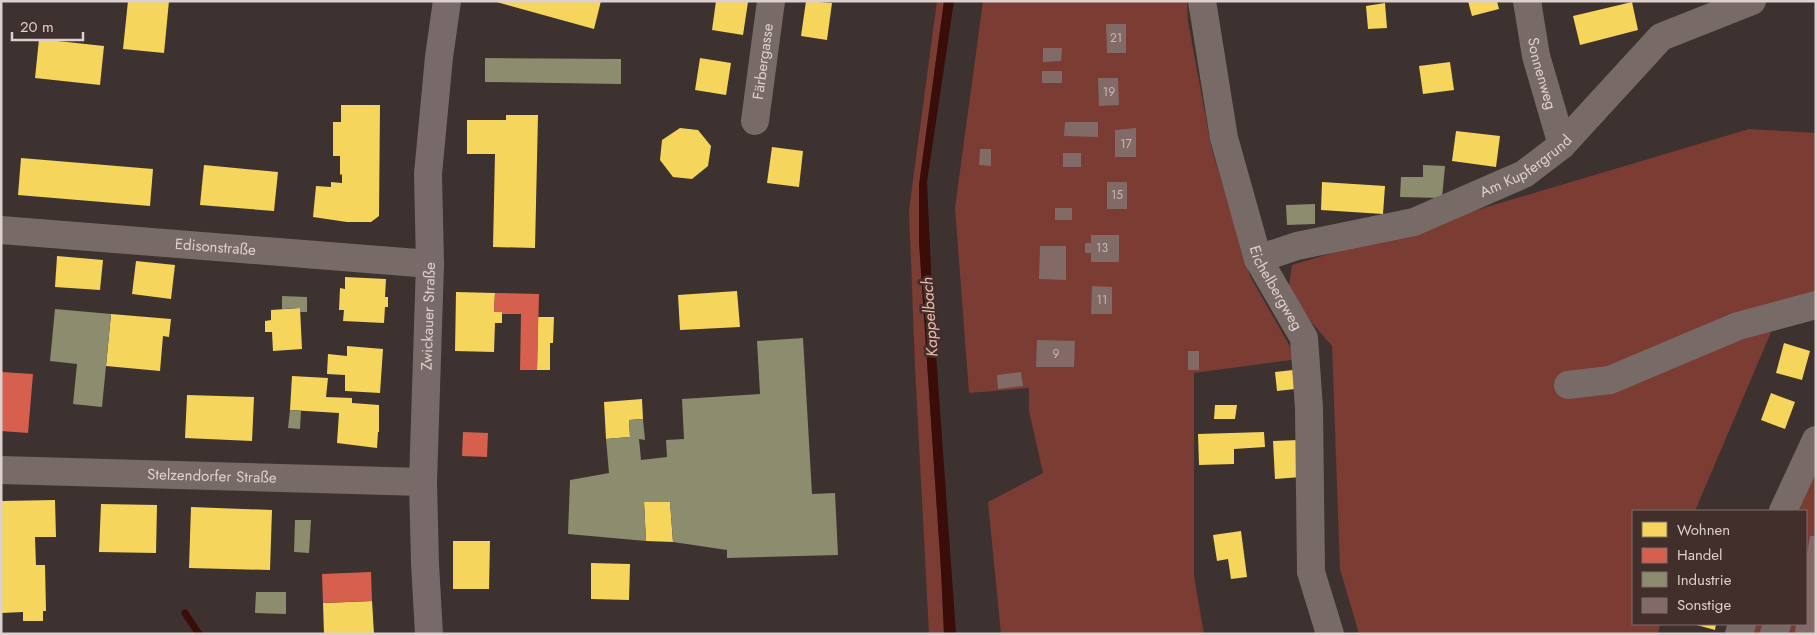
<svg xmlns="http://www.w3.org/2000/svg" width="1817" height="635" font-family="Jost,sans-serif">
<rect width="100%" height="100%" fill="#3d3230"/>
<g fill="#7a3c33">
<polygon points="937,1 944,1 919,185 919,242 941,570 944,634 929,634 915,367 909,210"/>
<polygon points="983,1 1187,1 1188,21 1211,146 1250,276 1297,359 1194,373 1194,576 1204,634 1001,634 988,502 1043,473 1029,411 1029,388 969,393 955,208"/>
<polygon points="1749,129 1816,133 1816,314 1774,325 1695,511 1633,511 1633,624 1660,624 1658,634 1359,634 1340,569 1332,346 1298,307 1289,285 1292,265"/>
<polygon points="1816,465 1816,634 1751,634 1754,624 1806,624 1806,511 1796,511"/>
</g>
<polygon fill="#3a0d09" points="944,1 954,1 927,182 933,312 956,634 944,634 941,570 919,242 919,185"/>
<g fill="#f6d55c">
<polygon points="128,1 169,1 164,53 123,49"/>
<polygon points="493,1 601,1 594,29"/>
<polygon points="716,1 748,2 743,35 712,30"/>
<polygon points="806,1 832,3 827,40 801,36"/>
<polygon points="1468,1 1497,1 1499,9 1472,16"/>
<polygon points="1632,2 1638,30 1580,45 1573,16"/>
<polygon points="1385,3 1387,28 1368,29 1366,6"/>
<polygon points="39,39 104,46 100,85 35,78"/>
<polygon points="700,58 731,63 726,95 695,90"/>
<polygon points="1450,62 1454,90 1423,94 1419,66"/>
<polygon points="341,105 380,105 379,216 371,222 347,222 313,217 316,186 331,187 331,182 342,183 342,174 340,175 340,156 333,156 333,122 341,122"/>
<polygon points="506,115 538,115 535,248 493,247 495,154 467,154 467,120 506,120"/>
<polygon points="680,128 698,130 711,146 708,166 692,179 673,177 660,160 662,140"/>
<polygon points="1456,131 1500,136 1496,167 1452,161"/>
<polygon points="772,147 803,151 799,187 767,183"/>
<polygon points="21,158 153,169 150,206 18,195"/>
<polygon points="204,165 278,172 274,211 200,205"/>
<polygon points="1322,182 1385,186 1383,214 1321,210"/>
<polygon points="57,256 103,260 100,290 55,287"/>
<polygon points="136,261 175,265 171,299 132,294"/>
<polygon points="345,277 386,279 385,297 388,297 388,307 385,307 384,323 343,321 344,310 339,310 340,288 345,289"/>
<polygon points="737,291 740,327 680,330 678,295"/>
<polygon points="456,292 495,293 494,312 502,312 502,323 495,323 494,352 455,351"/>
<polygon points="300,308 302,349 273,351 272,332 265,332 265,321 271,320 271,310"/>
<polygon points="111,314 171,319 169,337 163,336 160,371 106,366"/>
<polygon points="538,317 554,317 553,343 550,343 550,370 537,370"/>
<polygon points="1784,343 1810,351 1802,380 1776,373"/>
<polygon points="347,346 383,349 380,393 345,391 345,375 327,374 328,354 347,356"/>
<polygon points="1293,370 1295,389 1277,391 1275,372"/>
<polygon points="292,376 328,378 326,397 352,398 352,403 379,405 379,432 378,432 377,448 337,443 339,413 290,410"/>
<polygon points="1771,393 1795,402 1785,429 1761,420"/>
<polygon points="187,395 254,397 252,441 185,438"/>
<polygon points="642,399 643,419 629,420 630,437 606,439 604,402"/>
<polygon points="1215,405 1237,405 1235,419 1214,419"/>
<polygon points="1264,432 1265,447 1234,449 1234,464 1199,465 1198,434"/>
<polygon points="1299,440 1301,477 1275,479 1273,441"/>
<polygon points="55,500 56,537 35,537 36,565 45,565 46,611 43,611 43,621 23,621 23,612 1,613 1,501"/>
<polygon points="644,502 670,502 673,542 646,541"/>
<polygon points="101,504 157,505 156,553 99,552"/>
<polygon points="191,507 272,510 270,570 189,568"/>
<polygon points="1241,531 1247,577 1231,579 1228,559 1217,561 1213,535"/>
<polygon points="453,541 490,541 489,589 453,589"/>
<polygon points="591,563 630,564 629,600 591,599"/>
<polygon points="372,601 374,634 324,634 323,603"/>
<polygon points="1693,624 1716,624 1715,630"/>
</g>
<g fill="#d6604d">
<polygon points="495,293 539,294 537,370 520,370 521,314 502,314 502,312 494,312"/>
<polygon points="1,372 33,374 28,433 1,431"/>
<polygon points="463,432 488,433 487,457 462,456"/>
<polygon points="371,572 372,601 323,603 322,574"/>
</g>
<g fill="#8c8c6e">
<polygon points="485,58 621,59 621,84 485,82"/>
<polygon points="1423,165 1445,166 1442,198 1400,197 1401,177 1423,177"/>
<polygon points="1315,204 1315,224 1287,225 1286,205"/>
<polygon points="282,296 307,297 307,312 300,312 300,308 282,309"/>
<polygon points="55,309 111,314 102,407 73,404 77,364 50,361"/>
<polygon points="803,338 812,494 835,493 838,555 727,558 727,550 673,542 670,502 644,502 646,541 568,534 570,480 609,473 606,439 630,437 629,420 643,419 645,440 639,439 641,460 667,457 666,440 684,439 682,399 760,394 757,341"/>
<polygon points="290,410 301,411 300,429 288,428"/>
<polygon points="295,520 311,520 309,553 294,552"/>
<polygon points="256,592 286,592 286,614 255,613"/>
</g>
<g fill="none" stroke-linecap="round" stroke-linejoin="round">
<polyline stroke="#3a0d09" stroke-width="7" points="185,613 199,634"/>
</g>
<g fill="#826a66">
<polygon points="1106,24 1126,24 1126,53 1107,53"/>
<polygon points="1043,48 1062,48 1061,61 1043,62"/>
<rect x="1042" y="71" width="20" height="12"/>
<polygon points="1098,78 1118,78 1119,105 1099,106"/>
<polygon points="1065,122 1098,122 1098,137 1064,136"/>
<polygon points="1136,128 1136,157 1115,157 1115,130"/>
<polygon points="980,149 991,149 991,166 979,165"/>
<rect x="1063" y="153" width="18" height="14"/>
<rect x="1107" y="182" width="20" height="27"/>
<rect x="1055" y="208" width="17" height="12"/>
<polygon points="1091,235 1119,235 1119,262 1091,262 1091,253 1085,253 1085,243 1091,243"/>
<polygon points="1040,246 1066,246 1066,280 1039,279"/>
<polygon points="1092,286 1112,287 1112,314 1091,314"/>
<polygon points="1037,340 1075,341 1074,367 1036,367"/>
<rect x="1188" y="351" width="11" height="19"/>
<polygon points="1021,372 1023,386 998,389 997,375"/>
<polygon points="1810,536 1816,536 1816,634 1795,634 1796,624 1806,624 1806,560"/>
</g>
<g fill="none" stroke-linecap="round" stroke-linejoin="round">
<g stroke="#786a67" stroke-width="28">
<path id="s1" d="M1202,1L1224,138L1258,259L1304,338L1309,408L1311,572L1330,634"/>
<path id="s2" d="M1527,1L1536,56L1562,145"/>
<path id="s3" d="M755,121L771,1"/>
<path id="s4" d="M1,230L430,264"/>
<path id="s5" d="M1258,259L1297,246L1414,222L1524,174L1562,145L1661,37L1752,1"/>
<polyline points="1568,385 1610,380 1738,326 1816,305"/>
<path id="s6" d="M1,470L423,482"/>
<polyline points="1783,511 1816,440"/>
<polyline points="1739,634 1742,624"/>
<polyline points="1774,634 1777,624"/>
</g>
<path stroke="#786a68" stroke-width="28" id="s7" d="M429,634L425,564L423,482L430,264L428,174L439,57L447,1"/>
</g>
<g text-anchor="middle" stroke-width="5" stroke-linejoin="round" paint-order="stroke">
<g font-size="12" fill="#c6b6b4">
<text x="1116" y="42">21</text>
<text x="1109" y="96">19</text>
<text x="1126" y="148">17</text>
<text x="1117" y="199">15</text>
<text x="1102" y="252">13</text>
<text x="1102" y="304">11</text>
<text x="1056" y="358">9</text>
</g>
<g font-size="15" fill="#ddd0ce" stroke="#422e2b">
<text dy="5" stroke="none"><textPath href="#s3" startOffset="60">Färbergasse</textPath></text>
<text dy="5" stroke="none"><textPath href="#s2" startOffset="74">Sonnenweg</textPath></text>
<text dy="5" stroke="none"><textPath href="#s5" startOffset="286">Am Kupfergrund</textPath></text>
<text dy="5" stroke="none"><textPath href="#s4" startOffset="215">Edisonstraße</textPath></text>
<text dy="5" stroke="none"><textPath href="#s1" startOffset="298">Eichelbergweg</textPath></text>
<text dy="5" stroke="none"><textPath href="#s7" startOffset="318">Zwickauer Straße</textPath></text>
<text dy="5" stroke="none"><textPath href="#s6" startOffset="211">Stelzendorfer Straße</textPath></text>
</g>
<g font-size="16" font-style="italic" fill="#f0bbb2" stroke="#422e2b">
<text transform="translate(929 317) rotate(-94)" y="6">Kappelbach</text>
</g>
</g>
<rect width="1817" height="635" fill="none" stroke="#ddd0ce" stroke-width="5"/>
<rect x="1632" y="510" width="175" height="115" fill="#422e2b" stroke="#806f6c"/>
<rect x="1642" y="522" width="25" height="15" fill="#f6d55c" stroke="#806f6c"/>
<text x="1677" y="535" font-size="15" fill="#ddd0ce">Wohnen</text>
<rect x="1642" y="548" width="25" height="15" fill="#d6604d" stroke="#806f6c"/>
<text x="1677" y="560" font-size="15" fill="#ddd0ce">Handel</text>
<rect x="1642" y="572" width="25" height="15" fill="#8c8c6e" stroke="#806f6c"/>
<text x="1677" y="585" font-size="15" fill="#ddd0ce">Industrie</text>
<rect x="1642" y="598" width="25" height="15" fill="#826a66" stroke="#806f6c"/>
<text x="1677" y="610" font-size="15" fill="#ddd0ce">Sonstige</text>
<path d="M12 32v8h71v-8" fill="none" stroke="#ddd0ce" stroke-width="2.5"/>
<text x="20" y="32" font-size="15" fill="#ddd0ce" stroke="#422e2b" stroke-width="4" paint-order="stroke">20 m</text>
</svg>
